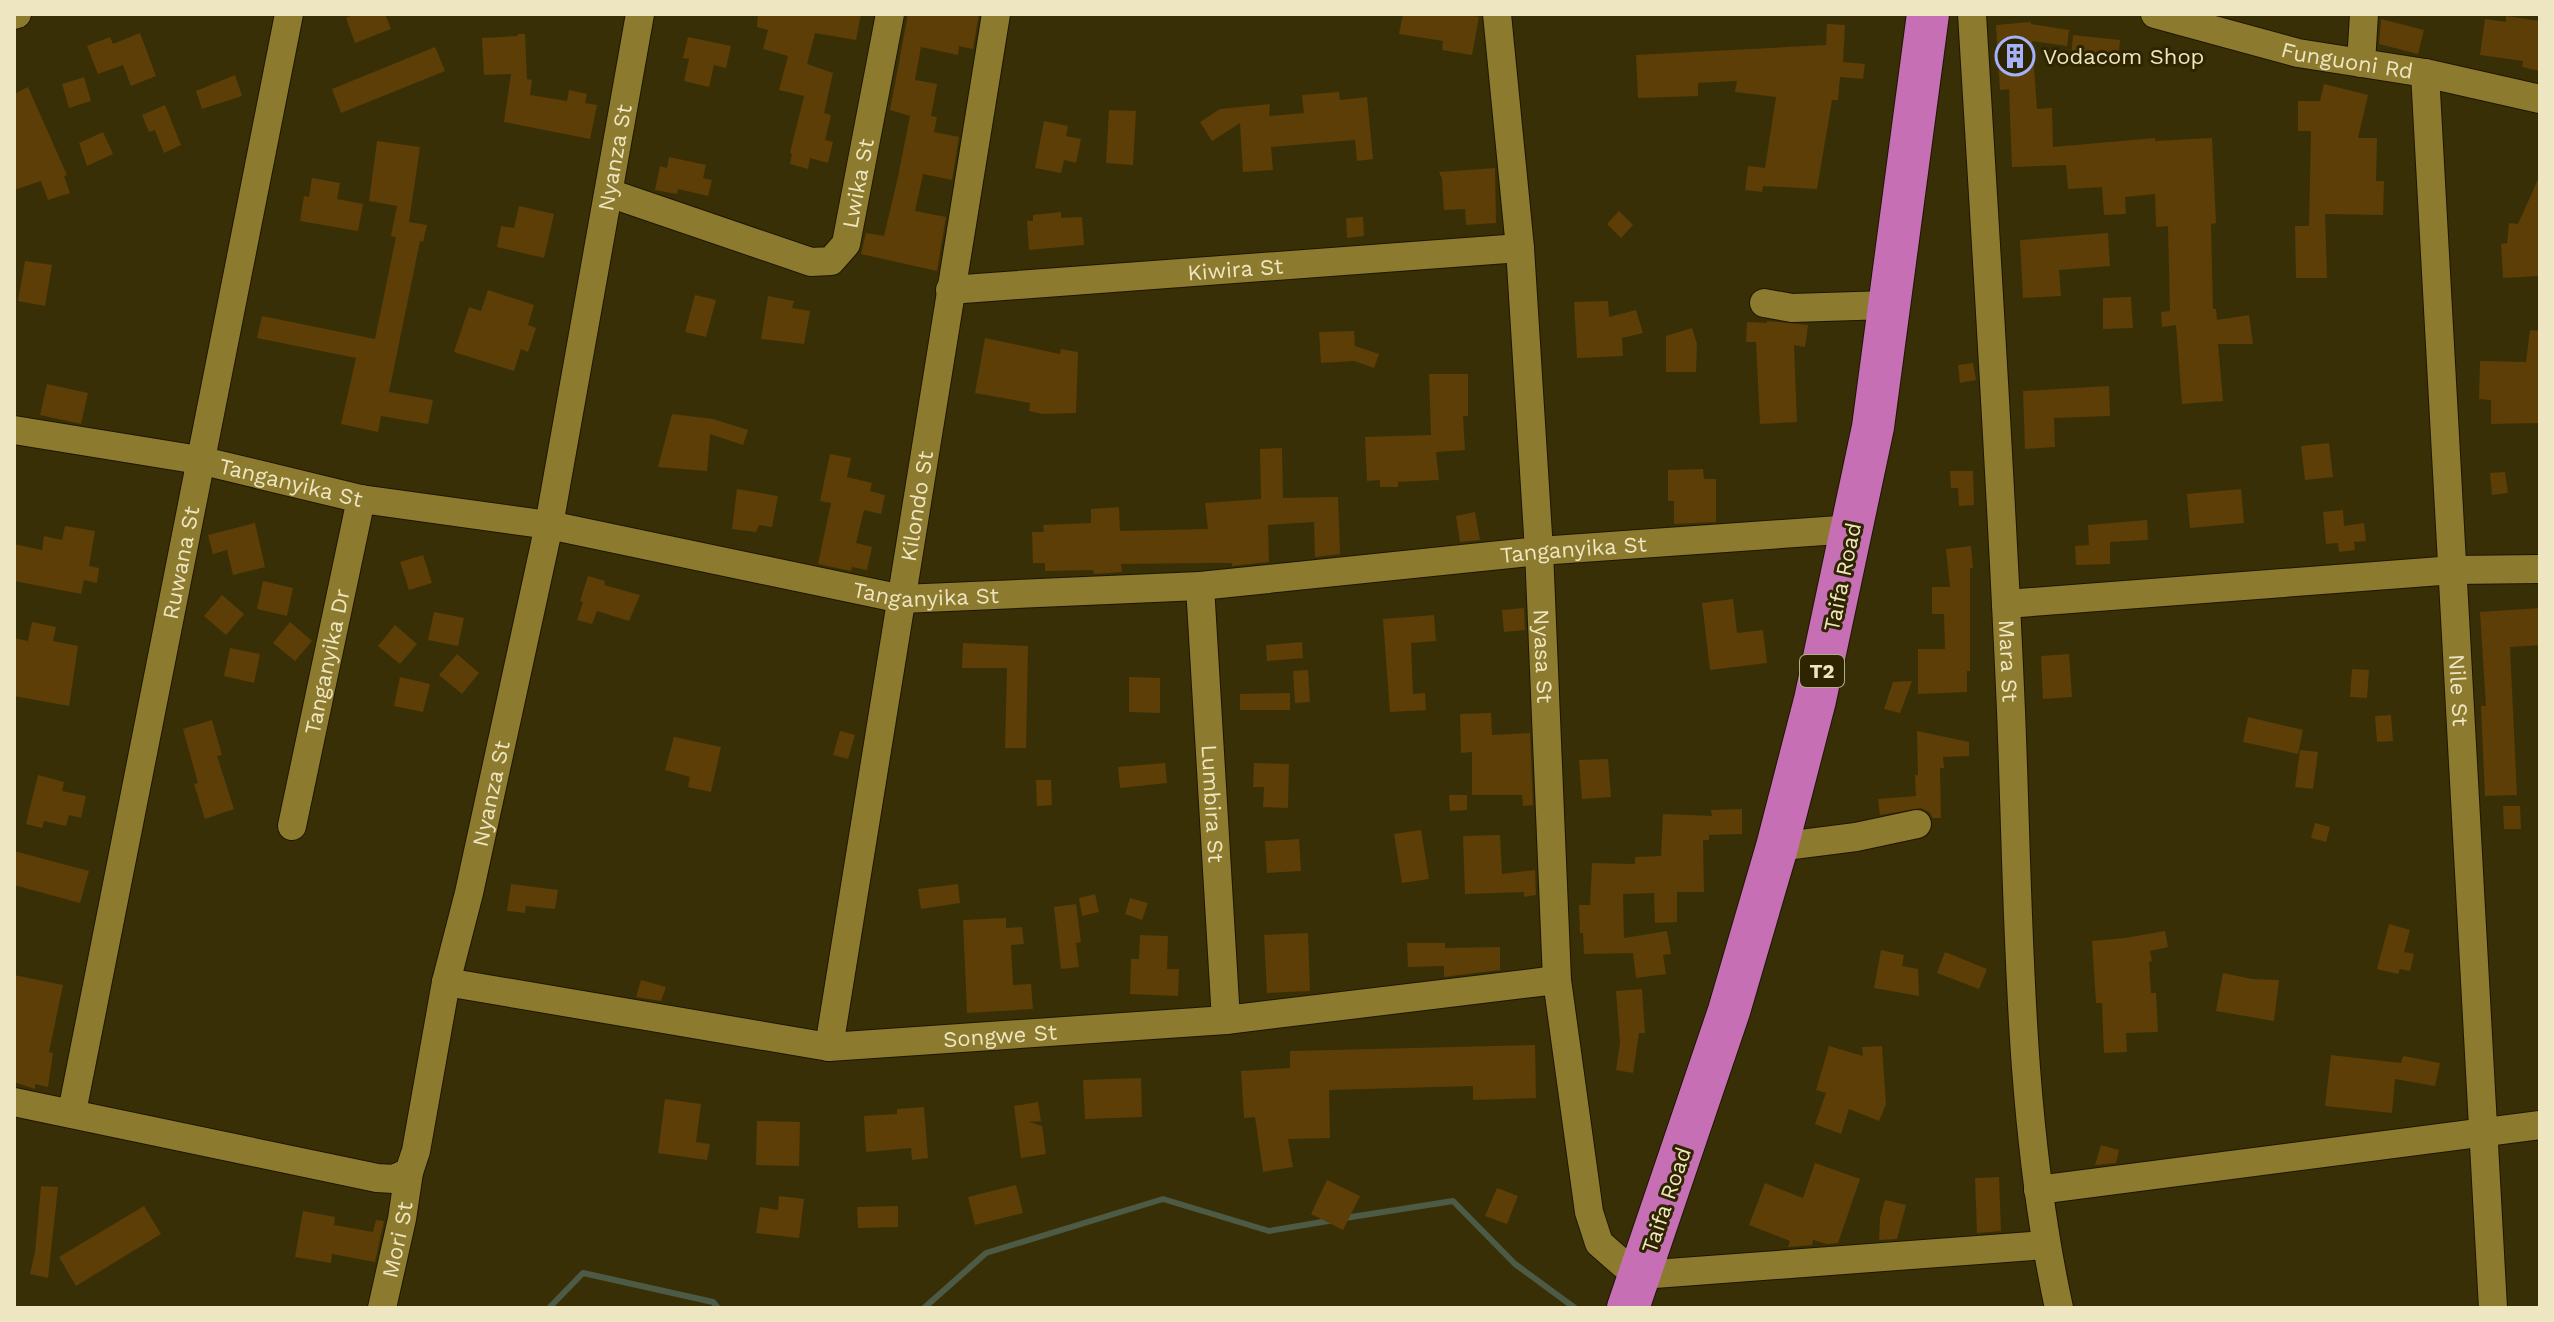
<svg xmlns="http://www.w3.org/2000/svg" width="2554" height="1322" font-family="'Work Sans',sans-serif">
<rect width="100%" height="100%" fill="#392f06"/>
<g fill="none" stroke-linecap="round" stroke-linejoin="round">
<g stroke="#4c5a46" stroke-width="6">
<polyline points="1345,1218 1453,1201 1515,1264 1575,1308"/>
<polyline points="549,1308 583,1273 713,1302 718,1308"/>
<polyline points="924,1308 986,1253 1163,1199 1269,1231 1334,1220"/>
</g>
</g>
<g fill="#5c3e06">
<polygon points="355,14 385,14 391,29 355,43 346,18"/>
<polygon points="758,14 861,14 856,40 815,33 807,64 833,73 824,113 831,115 825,140 833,142 828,163 810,158 808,169 790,164 792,154 790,153 804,96 779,90 788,56 763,49 768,30 757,27"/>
<polygon points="908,14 979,14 973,49 959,46 958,55 921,47 915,80 937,84 931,116 937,117 934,132 959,137 952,180 923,174 915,211 946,217 937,271 861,254 866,233 884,236 898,177 910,116 890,110"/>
<polygon points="1403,14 1463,14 1479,17 1472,55 1442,50 1443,41 1399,34"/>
<polygon points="2506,16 2540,21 2540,71 2522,67 2523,61 2480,55 2485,19 2506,22"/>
<polygon points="2381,19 2424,30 2418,54 2379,44"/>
<polygon points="2031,22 2031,24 2069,30 2067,46 2032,41 2037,109 2052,108 2053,147 2155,138 2155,141 2212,138 2216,223 2211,224 2213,309 2216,309 2217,320 2249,315 2253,344 2218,344 2223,401 2182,404 2176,325 2162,327 2161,312 2170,311 2168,226 2156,227 2155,194 2125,197 2126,214 2104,215 2102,187 2068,189 2066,165 2012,167 2009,89 2000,90 1996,25"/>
<polygon points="1827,24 1845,25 1843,62 1865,64 1863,79 1840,77 1838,100 1832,100 1817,189 1763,186 1762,192 1745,190 1748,166 1765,168 1776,97 1735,92 1737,81 1698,83 1698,96 1638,98 1636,55 1826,45"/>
<polygon points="140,33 156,76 131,86 123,65 98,74 87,46 110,37 113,44"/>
<polygon points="518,34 525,34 527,79 532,80 530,95 567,101 569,90 587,94 585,103 597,105 590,139 504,122 511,74 484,75 482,38 517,36"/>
<polygon points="2073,35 2120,40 2118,61 2071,57"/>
<polygon points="688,37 731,46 726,68 714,65 709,87 684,81 689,59 683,58"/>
<polygon points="435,47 445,71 341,113 332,89"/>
<polygon points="235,75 242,96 202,109 196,91"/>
<polygon points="84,77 91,101 69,108 62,84"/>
<polygon points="2324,84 2368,95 2358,138 2377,138 2376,181 2384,181 2383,215 2325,214 2327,278 2296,278 2295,226 2309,226 2311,131 2298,131 2298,101 2320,101"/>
<polygon points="28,87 67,175 64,176 70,193 48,200 41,181 14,190 14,94"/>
<polygon points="1339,92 1340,100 1367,97 1373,159 1357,161 1355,140 1271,147 1273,170 1243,172 1240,123 1212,141 1200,122 1220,109 1270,104 1269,116 1304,113 1302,95"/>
<polygon points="165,105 181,145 164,153 155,130 149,132 142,115"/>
<polygon points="1109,110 1136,111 1133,165 1106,163"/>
<polygon points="1044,121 1068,126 1066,136 1081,139 1076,163 1064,160 1061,173 1035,168"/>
<polygon points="103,132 113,154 87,166 79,143"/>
<polygon points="377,141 420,147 409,222 427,225 423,242 420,241 389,392 433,400 428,424 381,416 378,432 341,424 356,358 257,338 262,316 375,339 396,237 391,236 397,206 369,201"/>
<polygon points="669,157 706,165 703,178 712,180 708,196 678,189 677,194 655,190 660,166 667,168"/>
<polygon points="1495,168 1496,223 1466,225 1465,209 1444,210 1442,179 1439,172"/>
<polygon points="2540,175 2540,276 2503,278 2501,244 2507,243 2509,223 2518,224"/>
<polygon points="312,178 340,183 337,199 363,204 358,231 300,221 304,196 309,197"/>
<polygon points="519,206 554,214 544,258 497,247 501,226 514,228"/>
<polygon points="1619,211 1633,225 1621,238 1607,224"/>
<polygon points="1061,212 1061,218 1082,217 1084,245 1029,250 1027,221 1033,221 1033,215"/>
<polygon points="1363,217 1364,236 1347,238 1346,218"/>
<polygon points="2108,233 2110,266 2059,270 2061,296 2023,298 2020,240"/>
<polygon points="25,261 52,265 45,306 18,301"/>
<polygon points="488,290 534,305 528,325 536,328 528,352 521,349 514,371 454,352 469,307 481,311"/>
<polygon points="695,295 716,300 706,337 685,332"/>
<polygon points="768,296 794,301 792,308 810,311 804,344 761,339"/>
<polygon points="2131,297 2133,328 2103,329 2103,298"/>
<polygon points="1608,301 1609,317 1636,310 1643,333 1622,338 1623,356 1577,358 1574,302"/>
<polygon points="1767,321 1808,325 1805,347 1794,345 1797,422 1760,424 1756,342 1746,342 1747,322 1767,323"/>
<polygon points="1692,328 1697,344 1696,372 1666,372 1666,336"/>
<polygon points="2530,330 2540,331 2540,423 2491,424 2491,400 2479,399 2480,361 2526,362"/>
<polygon points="1354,331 1355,346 1379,354 1374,368 1354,361 1321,363 1319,332"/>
<polygon points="985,338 1060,354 1061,349 1078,352 1076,413 1043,414 1029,411 1030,403 975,393"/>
<polygon points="1973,363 1976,380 1960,383 1958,365"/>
<polygon points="1429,374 1468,374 1468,416 1463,416 1465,450 1436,452 1439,480 1398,482 1398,487 1380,487 1380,480 1367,481 1365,437 1431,435"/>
<polygon points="47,384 88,393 81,424 40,415"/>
<polygon points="2109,386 2110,416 2054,418 2055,447 2025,449 2023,391"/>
<polygon points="672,414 713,419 748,430 743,445 710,434 707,471 658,467"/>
<polygon points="2329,443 2333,477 2305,480 2301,446"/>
<polygon points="1282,448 1283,498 1338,497 1340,554 1315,557 1314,522 1268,525 1269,562 1232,566 1232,563 1208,563 1121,564 1122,572 1094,574 1093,570 1045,571 1045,563 1033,563 1032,532 1044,532 1043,525 1091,523 1091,509 1119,507 1120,531 1208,529 1205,503 1261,499 1260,449"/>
<polygon points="830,454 851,458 847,477 872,483 870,491 885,495 881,514 864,510 856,543 872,547 867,570 852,567 851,571 818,564 831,503 820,501"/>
<polygon points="1703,469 1704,479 1716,479 1716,522 1674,524 1674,501 1668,501 1668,470"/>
<polygon points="1950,471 1973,471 1974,505 1959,506 1958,488 1951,488"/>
<polygon points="2505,472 2508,493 2492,495 2490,473"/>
<polygon points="737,489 778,496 772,527 759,525 756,532 732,529"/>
<polygon points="2241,489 2244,523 2190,528 2187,494"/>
<polygon points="2343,510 2344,526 2364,523 2366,541 2354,542 2355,550 2339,552 2338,543 2326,544 2323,512"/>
<polygon points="1475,512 1480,540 1460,542 1456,516"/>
<polygon points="2147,520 2148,540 2110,542 2110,564 2076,565 2075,546 2089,545 2088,525"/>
<polygon points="255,523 265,567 233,575 227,550 213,554 208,535"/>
<polygon points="65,526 95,531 89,566 99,568 97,583 84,580 81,594 14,581 14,544 42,550 44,536 62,540"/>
<polygon points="1971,546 1973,568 1970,568 1970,671 1967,671 1967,692 1918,694 1918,649 1945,649 1944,614 1932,614 1932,587 1950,587 1946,549"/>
<polygon points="423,555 432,583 409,590 400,562"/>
<polygon points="588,576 605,581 604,585 640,595 629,621 597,611 592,624 577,620 583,602 580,601"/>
<polygon points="263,581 293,588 287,616 257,609"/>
<polygon points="222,595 244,614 226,635 204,616"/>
<polygon points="1733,599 1737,633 1763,630 1767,663 1710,670 1702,603"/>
<polygon points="1524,608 1525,630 1504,632 1502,610"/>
<polygon points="2540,608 2540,645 2510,647 2517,795 2485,796 2481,706 2486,706 2480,612"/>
<polygon points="434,612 464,618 458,646 428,640"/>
<polygon points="1434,615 1436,641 1411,643 1413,694 1425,693 1426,710 1390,712 1383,619"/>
<polygon points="32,622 56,627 53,641 78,646 69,706 14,696 14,638 28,641"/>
<polygon points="290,622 312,641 295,661 273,643"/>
<polygon points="395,625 417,644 400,664 378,646"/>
<polygon points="1302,642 1303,658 1267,661 1266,645"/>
<polygon points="963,643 1028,646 1026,748 1005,748 1007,668 962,668"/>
<polygon points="230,648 260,654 254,683 224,676"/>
<polygon points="457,654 479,673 462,694 439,675"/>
<polygon points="2069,654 2072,697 2043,699 2041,656"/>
<polygon points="2352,669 2369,670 2367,698 2350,697"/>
<polygon points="1308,670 1310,702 1295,703 1293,671"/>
<polygon points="400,677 430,684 423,712 394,706"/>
<polygon points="1129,677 1160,678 1160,713 1129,712"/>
<polygon points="1912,681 1900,713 1884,709 1893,682"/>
<polygon points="1290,693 1290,710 1240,710 1240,694"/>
<polygon points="1491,713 1492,735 1530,733 1533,805 1523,806 1522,795 1472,795 1472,752 1461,753 1460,714"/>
<polygon points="2391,715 2393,741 2377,742 2375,716"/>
<polygon points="2248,717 2303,730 2298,754 2243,742"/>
<polygon points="212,720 222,755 217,756 234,809 205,819 194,784 198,783 183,729"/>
<polygon points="840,731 855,735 848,759 833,755"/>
<polygon points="1917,731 1969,742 1969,756 1943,757 1944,768 1940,768 1941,818 1933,818 1929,812 1921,808 1880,815 1878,799 1916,796 1915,775 1918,775"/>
<polygon points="674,737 721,747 711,792 688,787 690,777 665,770"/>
<polygon points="2300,750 2318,752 2313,789 2295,787"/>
<polygon points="1608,759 1611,797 1582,799 1579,760"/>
<polygon points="1165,763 1167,783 1120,788 1118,767"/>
<polygon points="1254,763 1289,764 1288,808 1263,807 1264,787 1253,787"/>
<polygon points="38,775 64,782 62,791 86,796 81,818 69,815 66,826 44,821 42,828 26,824"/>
<polygon points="1036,780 1051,780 1052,805 1037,806"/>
<polygon points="1449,795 1467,795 1467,810 1450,811"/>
<polygon points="2503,806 2520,806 2521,829 2504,829"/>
<polygon points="1742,809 1742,834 1709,835 1709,840 1703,840 1704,892 1677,892 1677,922 1655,923 1654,893 1623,894 1624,938 1667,931 1671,954 1663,955 1666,974 1636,978 1633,953 1584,954 1583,933 1580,933 1579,905 1590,905 1592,863 1635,864 1635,857 1661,856 1663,814 1712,816 1711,810"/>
<polygon points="2315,823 2330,827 2326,842 2311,838"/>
<polygon points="1421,830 1429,879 1402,883 1394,834"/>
<polygon points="1500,835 1502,874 1535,870 1536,895 1524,897 1524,892 1465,894 1463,836"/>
<polygon points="1299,839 1301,871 1267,873 1265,841"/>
<polygon points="14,851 89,871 80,903 14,885"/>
<polygon points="511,884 558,890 555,909 526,906 525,913 507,911"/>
<polygon points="958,884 960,903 921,909 918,889"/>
<polygon points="1095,894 1099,912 1082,916 1079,898"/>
<polygon points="1130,898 1148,903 1142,920 1125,914"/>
<polygon points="1076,904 1081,942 1076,943 1079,967 1061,969 1054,907"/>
<polygon points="1006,918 1006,928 1022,927 1024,944 1011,945 1013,985 1031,984 1033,1009 967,1013 963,920"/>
<polygon points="2389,924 2410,930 2404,952 2414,954 2410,971 2400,969 2398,974 2377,969"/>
<polygon points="2165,931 2168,947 2150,951 2152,961 2149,962 2151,993 2156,993 2158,1032 2126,1033 2127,1052 2104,1053 2102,1003 2096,1003 2092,941 2125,938"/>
<polygon points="1308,933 1310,991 1267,993 1264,935"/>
<polygon points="1140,935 1168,936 1167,969 1179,969 1178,996 1130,994 1131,959 1139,959"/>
<polygon points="1407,943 1445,943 1445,948 1500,947 1500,970 1444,977 1444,966 1408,967"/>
<polygon points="1881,950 1904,955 1902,966 1918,969 1919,996 1874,988"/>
<polygon points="1945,952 1987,969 1979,989 1937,973"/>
<polygon points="2223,973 2252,979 2279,980 2274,1021 2216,1011"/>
<polygon points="14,975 63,985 49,1052 53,1053 48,1087 35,1084 35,1089 14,1082"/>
<polygon points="641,980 666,987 661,1001 636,997"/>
<polygon points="1642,989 1645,1033 1639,1033 1633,1073 1616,1070 1620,1043 1616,991"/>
<polygon points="1535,1045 1536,1098 1473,1100 1473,1086 1329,1090 1330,1138 1288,1139 1293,1167 1263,1172 1255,1117 1244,1118 1241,1071 1290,1068 1290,1051"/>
<polygon points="1829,1046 1863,1056 1862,1047 1882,1046 1886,1104 1879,1121 1849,1109 1841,1134 1815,1124 1826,1093 1816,1090"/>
<polygon points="2331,1055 2401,1063 2403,1056 2440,1063 2435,1086 2395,1079 2392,1113 2325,1106"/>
<polygon points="1141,1078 1142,1117 1085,1119 1083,1080"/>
<polygon points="665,1099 701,1104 696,1142 710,1144 707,1160 658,1153"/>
<polygon points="1038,1102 1041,1121 1029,1122 1042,1126 1046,1154 1021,1158 1014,1106"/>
<polygon points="924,1107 928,1158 912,1160 911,1148 866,1152 864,1116 897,1114 897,1109"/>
<polygon points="757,1121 800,1122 799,1166 756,1165"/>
<polygon points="2101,1145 2119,1150 2116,1163 2095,1165"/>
<polygon points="1815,1163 1860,1179 1838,1243 1827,1244 1813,1240 1812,1245 1788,1247 1790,1241 1749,1225 1765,1183 1803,1198"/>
<polygon points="1999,1177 2001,1231 1977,1233 1975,1178"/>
<polygon points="1327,1180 1360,1196 1343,1230 1311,1214"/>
<polygon points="1016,1185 1023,1213 975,1225 968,1197"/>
<polygon points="41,1186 58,1187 48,1278 30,1274 35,1252"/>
<polygon points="1497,1188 1518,1196 1507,1224 1485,1216"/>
<polygon points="779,1196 804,1199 799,1238 756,1233 760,1207 778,1210"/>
<polygon points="1885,1200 1906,1205 1897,1239 1879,1240 1880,1218"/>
<polygon points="144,1206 161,1234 76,1286 59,1257"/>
<polygon points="898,1206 898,1227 858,1228 857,1207"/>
<polygon points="303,1211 335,1217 334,1225 373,1232 376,1220 384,1221 375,1262 332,1254 331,1263 295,1257"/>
</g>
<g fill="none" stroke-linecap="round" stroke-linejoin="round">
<g stroke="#1d1702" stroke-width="30">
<g id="minor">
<path id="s1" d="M1497,14L1520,248L1539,551L1557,980L1589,1212L1599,1243L1623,1264L1641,1275L2046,1245"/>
<path id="s2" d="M1972,14C1986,246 2001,478 2011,711C2019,908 2017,1115 2059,1308"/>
<path id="s3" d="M2155,14L2298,53L2425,73L2540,99"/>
<polyline points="14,15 17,14"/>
<polyline points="2361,63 2364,14"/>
<path id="s4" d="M2425,73L2493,1308"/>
<path id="s5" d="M609,193L811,262L831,261L846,244L890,14"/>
<path id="s6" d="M950,290L1520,248"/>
<polyline points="1764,303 1792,308 1888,305"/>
<path id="s7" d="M14,430L199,460L361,499L549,525L902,599L1200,586L1539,551L1853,529"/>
<path id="s8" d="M1200,586L1226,1020"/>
<polyline points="2006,604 2454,570 2540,569"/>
<path id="s9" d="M292,826L361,499"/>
<polyline points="1777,847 1856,837 1917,824"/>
<path id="s10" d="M446,982L829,1047L1226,1020L1557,980"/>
<path id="s11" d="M829,1047L996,14"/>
<path id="s12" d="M14,1102L377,1178L394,1179L409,1172L416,1151L446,982L469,893L549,525L640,14"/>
<path id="s13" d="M72,1112L289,14"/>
<polyline points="2038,1190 2540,1125"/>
<path id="s14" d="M382,1308L402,1219L409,1172"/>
</g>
</g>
<g stroke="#1d1702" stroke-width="44">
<polyline id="highway" points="1628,1308 1729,1011 1777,847 1815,700 1873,427 1928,14"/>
</g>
<use href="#minor" stroke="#8c7a2f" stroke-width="28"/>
<use href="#highway" stroke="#c76fb4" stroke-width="42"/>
</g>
<defs>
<g id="building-ring" transform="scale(2)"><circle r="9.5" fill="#2e2500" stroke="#a4b2fc" stroke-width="1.5"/><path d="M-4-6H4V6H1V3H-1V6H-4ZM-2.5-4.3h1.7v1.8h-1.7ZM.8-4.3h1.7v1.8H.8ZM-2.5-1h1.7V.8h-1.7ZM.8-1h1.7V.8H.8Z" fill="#a4b2fc"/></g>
</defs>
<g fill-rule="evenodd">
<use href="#building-ring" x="2015" y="56"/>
</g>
<g text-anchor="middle" stroke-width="6" stroke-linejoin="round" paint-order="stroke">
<rect fill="#2e2500" stroke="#b4ab87" stroke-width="2" x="1800" y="655" width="44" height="32" rx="6"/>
<g font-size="20" font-weight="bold" fill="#eee5c1">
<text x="1822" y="678">T2</text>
</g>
<g font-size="22" fill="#eee5c1" stroke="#2e2500" text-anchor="start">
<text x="2043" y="64">Vodacom Shop</text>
</g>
<g font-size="22" fill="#eee5c1" stroke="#2e2500">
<text dy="8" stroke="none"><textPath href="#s3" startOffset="198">Funguoni Rd</textPath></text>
<text dy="8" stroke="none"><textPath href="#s12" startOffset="1440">Nyanza St</textPath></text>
<text dy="8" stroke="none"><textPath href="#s5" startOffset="318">Lwika St</textPath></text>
<text dy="8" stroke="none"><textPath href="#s6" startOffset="286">Kiwira St</textPath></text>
<text dy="8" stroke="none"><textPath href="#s7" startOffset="282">Tanganyika St</textPath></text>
<text dy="8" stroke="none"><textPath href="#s11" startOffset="548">Kilondo St</textPath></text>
<text dy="8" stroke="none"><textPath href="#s7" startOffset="1578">Tanganyika St</textPath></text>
<text dy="8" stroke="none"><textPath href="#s13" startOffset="560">Ruwana St</textPath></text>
<text transform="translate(1842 577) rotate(-78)" y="8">Taifa Road</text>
<text dy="8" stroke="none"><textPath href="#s7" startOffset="928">Tanganyika St</textPath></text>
<text dy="8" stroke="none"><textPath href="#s1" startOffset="644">Nyasa St</textPath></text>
<text dy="8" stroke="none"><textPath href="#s9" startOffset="168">Tanganyika Dr</textPath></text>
<text dy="8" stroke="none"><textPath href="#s2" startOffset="648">Mara St</textPath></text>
<text dy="8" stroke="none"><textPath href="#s4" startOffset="618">Nile St</textPath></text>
<text dy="8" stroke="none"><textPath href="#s12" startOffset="792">Nyanza St</textPath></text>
<text dy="8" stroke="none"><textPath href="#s8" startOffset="218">Lumbira St</textPath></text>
<text dy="8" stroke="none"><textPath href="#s10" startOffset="560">Songwe St</textPath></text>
<text transform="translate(1666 1200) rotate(-71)" y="8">Taifa Road</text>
<text dy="8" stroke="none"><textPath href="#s14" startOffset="70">Mori St</textPath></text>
</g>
</g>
<rect width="2554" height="1322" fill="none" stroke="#eee5c1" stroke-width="32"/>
</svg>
